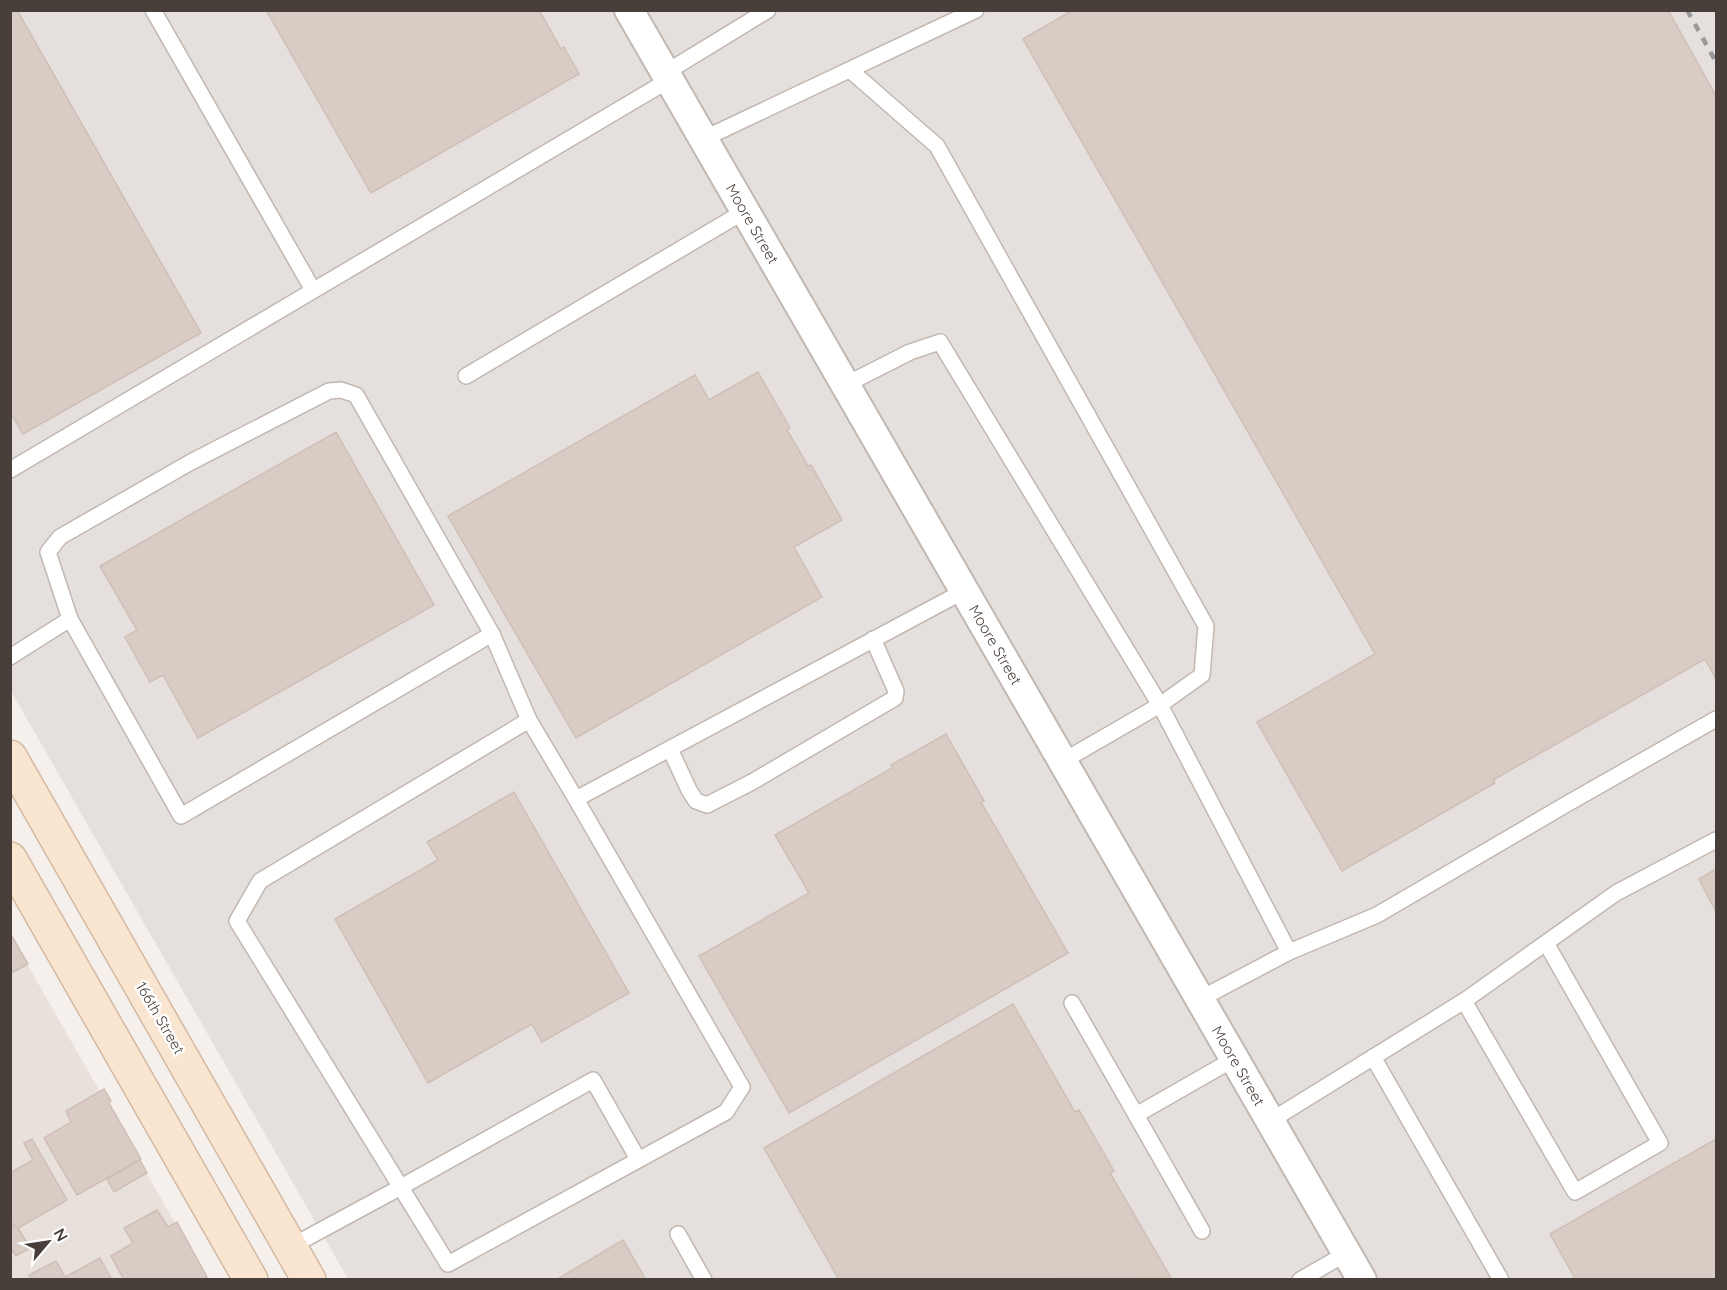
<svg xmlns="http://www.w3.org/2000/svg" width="1727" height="1290" font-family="Quicksand,sans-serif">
<rect width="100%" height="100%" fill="#f5f0ec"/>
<polygon fill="#e8e0db" points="11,936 207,1279 11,1279"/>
<polygon fill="#e5dfdd" points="10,11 1716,11 1716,1279 348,1279 11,691"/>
<g fill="#d8ccc5" stroke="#cfbfb6" stroke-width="1.5">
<polygon points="10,10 17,10 201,333 23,434 10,412"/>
<polygon points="266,10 539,10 561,49 564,47 579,74 371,193"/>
<polygon points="1073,10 1668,10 1716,96 1716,676 1715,677 1705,659 1493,780 1495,783 1342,871 1257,722 1375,654 1023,39"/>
<polygon points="758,372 790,428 787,430 808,466 811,465 842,520 794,547 822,597 576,738 448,516 695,375 709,400"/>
<polygon points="336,432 434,605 198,738 163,675 150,682 125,637 137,630 100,566"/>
<polygon points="946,734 984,801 981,802 1068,953 789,1113 699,956 809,893 775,835 892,768 891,765"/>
<polygon points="514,792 629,993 542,1042 532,1024 428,1083 335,919 438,860 427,842"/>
<polygon points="1716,869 1716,912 1699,879"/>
<polygon points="10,933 28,964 10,974"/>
<polygon points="1013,1004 1075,1112 1079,1110 1114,1171 1110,1173 1171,1278 839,1280 764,1148"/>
<polygon points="104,1089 111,1101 109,1103 141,1159 77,1195 44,1138 71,1122 66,1111"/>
<polygon points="32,1139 67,1200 18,1228 30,1248 16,1256 10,1247 10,1228 14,1226 10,1219 10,1169 12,1172 33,1160 24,1143"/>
<polygon points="1716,1139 1716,1280 1576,1280 1550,1234"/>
<polygon points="140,1160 147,1173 114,1192 107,1179"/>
<polygon points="157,1210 168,1227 177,1222 207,1277 203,1280 124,1280 111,1256 133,1243 124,1228"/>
<polygon points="623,1240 646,1280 556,1280"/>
<polygon points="100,1258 112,1280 32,1280 29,1275 56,1261 65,1277"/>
</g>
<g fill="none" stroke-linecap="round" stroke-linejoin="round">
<g stroke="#c2b8b2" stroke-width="18">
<g id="lane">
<polyline points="153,10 313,290"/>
<polyline points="850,70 937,146 1206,626 1202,675 1160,705 1063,761"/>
<polyline points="665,73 768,10"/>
<polyline points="703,139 976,10"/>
<polyline points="466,376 745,211"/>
<polyline points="845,385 910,352 940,342 1160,705 1289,952"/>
<polyline points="10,470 669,80"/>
<polyline points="70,619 48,552 60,537 191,462 329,391 341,390 356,395 492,634"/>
<polyline points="10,657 70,619 181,816 492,634 529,720"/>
<polyline points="670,749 689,790 696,801 707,805 752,782 895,698 896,691 873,639"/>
<polyline points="576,799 529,720 260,881 237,921 448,1264 726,1112 742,1087 576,799 964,591"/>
<polyline points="1200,999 1289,952 1377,915 1565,805 1716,719"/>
<polyline points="1464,1001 1616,893 1716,840"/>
<polyline points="1072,1003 1136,1115 1234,1059"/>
<polyline points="1373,1057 1501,1280"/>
<polyline points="1136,1115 1202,1231"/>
<polyline points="1270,1121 1464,1001 1575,1192 1660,1143 1546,943"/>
<polyline points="678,1234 704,1280"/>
<polyline points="290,1247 401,1187 593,1080 638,1159"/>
<polyline points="1300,1280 1347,1253"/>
</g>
</g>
<g stroke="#c2b8b2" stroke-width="32">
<polyline id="street" points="629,10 1362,1280"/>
</g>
<g stroke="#d3b9a2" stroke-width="36">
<g id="secondary">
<polyline points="10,757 309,1280"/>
<polyline points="10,859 251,1280"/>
</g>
</g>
<use href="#lane" stroke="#fff" stroke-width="15"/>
<use href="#street" stroke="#fff" stroke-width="28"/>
<use href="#secondary" stroke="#fae5d1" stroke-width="33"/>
<polyline stroke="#999" stroke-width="4.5" stroke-dasharray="8 8" stroke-linecap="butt" points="1687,10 1716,62"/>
</g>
<g text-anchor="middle" stroke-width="5" stroke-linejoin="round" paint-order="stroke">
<g font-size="15" fill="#493f3a" stroke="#fff">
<text transform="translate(752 224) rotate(60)" y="5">Moore Street</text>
<text transform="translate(995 645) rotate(60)" y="5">Moore Street</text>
<text transform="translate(160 1018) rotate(60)" y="5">166th Street</text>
<text transform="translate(1238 1066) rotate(60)" y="5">Moore Street</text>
</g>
</g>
<rect width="1727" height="1290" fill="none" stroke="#493f3a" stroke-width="24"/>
<g transform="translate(48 1242) rotate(61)" stroke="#ffffff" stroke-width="4.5" paint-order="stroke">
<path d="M0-4.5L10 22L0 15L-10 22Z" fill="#493f3a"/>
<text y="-9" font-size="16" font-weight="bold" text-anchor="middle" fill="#493f3a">N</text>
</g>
</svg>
